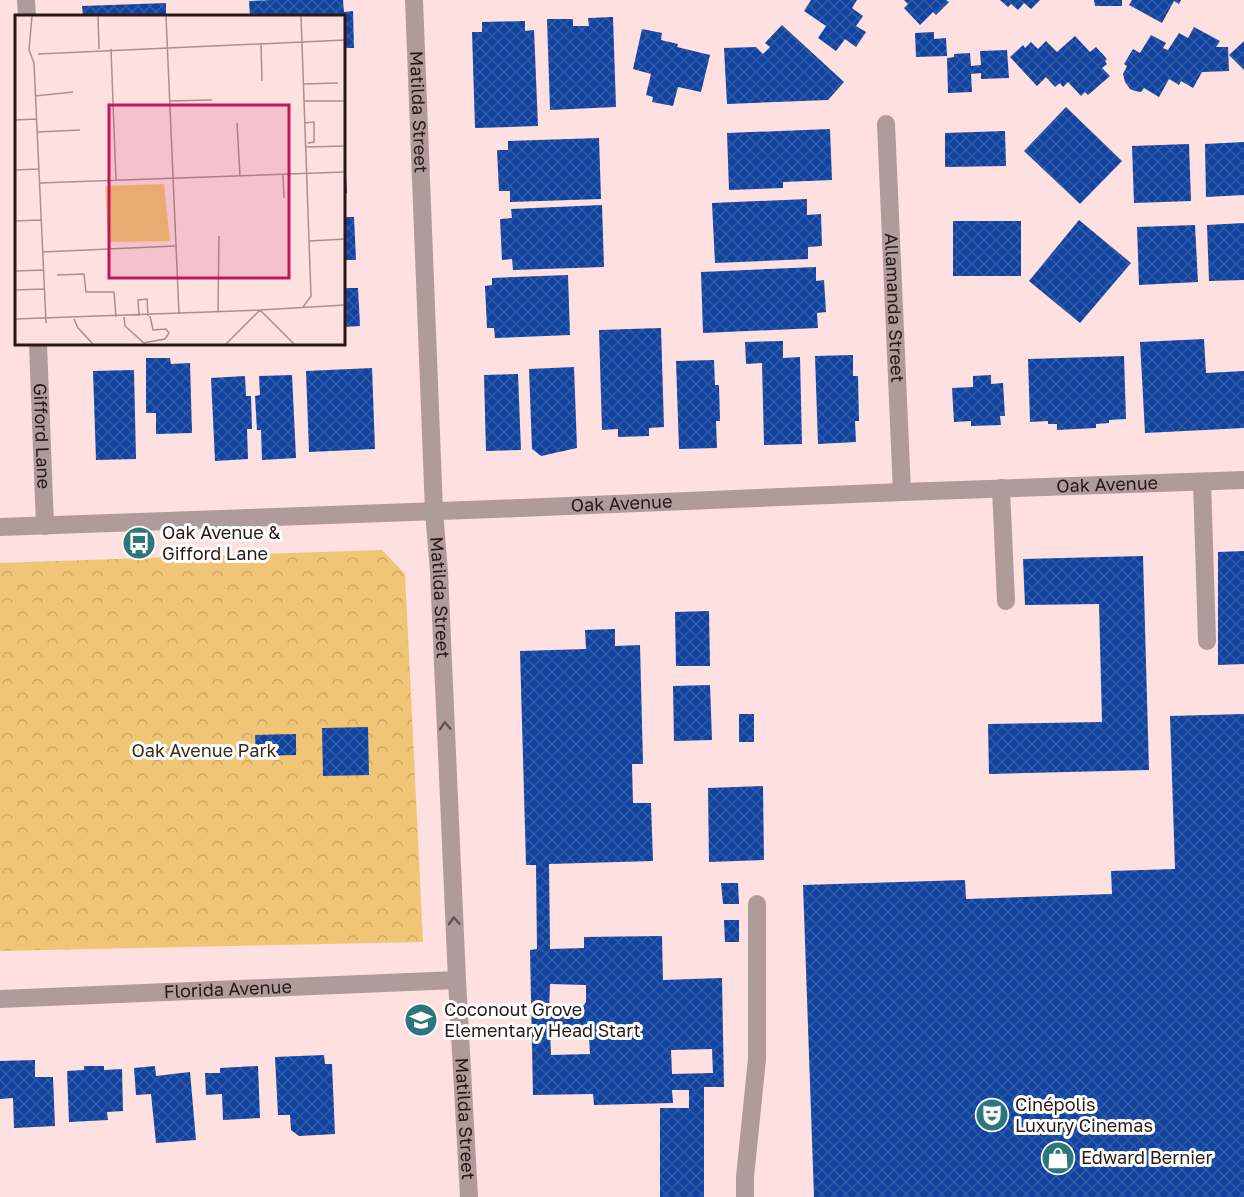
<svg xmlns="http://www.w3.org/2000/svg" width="1244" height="1197" font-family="'Golos Text',sans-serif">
<defs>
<pattern id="park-crowns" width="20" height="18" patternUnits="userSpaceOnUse" patternTransform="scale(1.5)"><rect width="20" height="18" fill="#f0c576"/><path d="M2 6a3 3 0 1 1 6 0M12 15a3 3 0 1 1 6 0" fill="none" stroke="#cea865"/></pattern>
<pattern id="building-cross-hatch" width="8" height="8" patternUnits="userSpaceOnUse" patternTransform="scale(1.5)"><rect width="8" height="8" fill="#1143a0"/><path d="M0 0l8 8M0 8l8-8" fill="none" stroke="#345ba5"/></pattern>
</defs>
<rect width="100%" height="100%" fill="#fde0df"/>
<polygon fill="url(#park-crowns)" points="382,550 405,574 423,942 0,951 0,563"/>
<g fill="url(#building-cross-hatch)" fill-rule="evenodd">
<polygon points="273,0 343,0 344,12 353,11 354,48 346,48 346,59 344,59 344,16 250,16 249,1"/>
<polygon points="811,0 857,0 852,8 863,16 856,26 866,32 856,47 845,39 836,51 818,38 826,26 804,11"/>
<polygon points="904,0 946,0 949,2 936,15 933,12 920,25 904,8 908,4"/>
<polygon points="1000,0 1040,0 1031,9 1024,3 1018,10 1011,4 1008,7"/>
<polygon points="1094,0 1122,0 1122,6 1095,6"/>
<polygon points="1132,0 1181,0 1179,4 1174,1 1162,23 1129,5"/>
<polygon points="166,3 166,16 83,16 82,6"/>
<polygon points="613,17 616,107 550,110 547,19 573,19 573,26 589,26 588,18"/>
<polygon points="525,21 525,31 534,30 538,126 475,128 472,32 482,32 482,22"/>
<polygon points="782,25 844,82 828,100 727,104 724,48 756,47 763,54 770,47 765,43"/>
<polygon points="1194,27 1220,41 1216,47 1228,47 1229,71 1202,72 1193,88 1181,81 1179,85 1169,79 1159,97 1144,88 1141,92 1135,91 1130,89 1125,82 1123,74 1127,66 1124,64 1133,49 1140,53 1151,35 1166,43 1163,48 1168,50 1179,33 1188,38"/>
<polygon points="642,29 662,33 661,40 678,44 677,47 710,55 701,92 678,87 673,106 652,102 653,97 646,95 651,74 633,69"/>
<polygon points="934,32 934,39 946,38 947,56 916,57 915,33"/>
<polygon points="1075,36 1090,52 1096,47 1107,59 1105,61 1107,64 1102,68 1110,76 1088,95 1085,92 1081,96 1068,82 1063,87 1060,83 1055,87 1046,77 1037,86 1010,57 1023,45 1025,48 1031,42 1038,49 1046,41 1057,52"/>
<polygon points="1244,41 1244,70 1229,55"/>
<polygon points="1007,50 1009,78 981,79 981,73 971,74 972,92 948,93 947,58 954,57 954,54 970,53 971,66 981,65 980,51"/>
<polygon points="1066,107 1122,161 1080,204 1024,151"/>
<polygon points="830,129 832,180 783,182 783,188 729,190 727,133"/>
<polygon points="1005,131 1006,166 945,167 945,133"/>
<polygon points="599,138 601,199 510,202 510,191 499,191 497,150 508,150 508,141"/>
<polygon points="1244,142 1244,195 1206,197 1205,144"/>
<polygon points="1189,144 1191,201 1134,203 1132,146"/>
<polygon points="344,156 345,156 347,193 344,193"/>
<polygon points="807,199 807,215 821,214 822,246 808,247 808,259 715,263 712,203"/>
<polygon points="602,205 604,267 513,270 512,259 502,260 500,219 512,218 511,209"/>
<polygon points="344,217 354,217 356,260 344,260"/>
<polygon points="1079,220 1131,263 1080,323 1029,281"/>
<rect x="953" y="221" width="68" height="55"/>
<polygon points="1244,223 1244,280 1209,281 1207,225"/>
<polygon points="1195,225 1198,282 1139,285 1137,227"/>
<polygon points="816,267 816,281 824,280 826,312 817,313 818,328 703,333 701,272"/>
<polygon points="568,275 570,335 495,338 494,328 487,328 485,286 492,285 492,278"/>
<polygon points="344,288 358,288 360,326 344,327"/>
<polygon points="661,328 664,427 649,428 649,436 618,437 618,429 602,430 599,330"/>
<polygon points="1204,339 1206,373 1244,371 1244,428 1145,433 1140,342"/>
<polygon points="783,341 783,358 800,357 802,444 764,445 762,363 746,364 745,342"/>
<polygon points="853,355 853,376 858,376 859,421 855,421 856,442 818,444 815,356"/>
<polygon points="1124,356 1126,419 1109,420 1109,423 1096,424 1096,428 1057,430 1057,424 1048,424 1048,421 1030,422 1028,359"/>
<polygon points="146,358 170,358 171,364 190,363 192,433 156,434 156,413 146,413"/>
<polygon points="714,360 715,385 719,385 720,421 716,421 717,448 679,449 676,361"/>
<polygon points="574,367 577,448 541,456 532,449 529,369"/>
<polygon points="372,368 375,449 309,452 306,371"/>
<polygon points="134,370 136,459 96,460 93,371"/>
<polygon points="518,374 521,450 486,451 484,375"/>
<polygon points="292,375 296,458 262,460 261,430 257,430 255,396 260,395 259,376"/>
<polygon points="991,375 991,384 1003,383 1005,416 1000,416 1001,425 971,426 971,421 954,422 952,388 973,387 973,376"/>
<polygon points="245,376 246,396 251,396 252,429 247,429 248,459 215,461 211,378"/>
<polygon points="1244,551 1244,664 1218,665 1218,552"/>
<polygon points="1143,556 1149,770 989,774 988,724 1102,722 1099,604 1025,605 1023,559"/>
<polygon points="709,611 710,666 676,666 675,612"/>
<path d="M615,629V646L640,645L643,764H632L633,803H651L653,861L549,864L550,949L584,948V937L662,936L663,980L722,978L724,1087H704V1197H660V1108H689V1090H672L673,1103L594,1105L593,1094L533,1095L530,950L537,949L536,865H526L520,651L586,649L585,630ZM550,984L586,985V1002L578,1013H549ZM577,1028L589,1038L590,1054L551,1055L550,1029ZM712,1049L713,1073L672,1074L671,1050Z"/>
<polygon points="710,685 712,740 674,741 673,686"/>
<rect x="739" y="714" width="15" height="28"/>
<polygon points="1244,714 1244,1197 814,1197 803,885 965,880 966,899 1112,894 1111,871 1175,869 1170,716"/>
<polygon points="368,727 369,775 323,776 322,728"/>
<polygon points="296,734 296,755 256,756 255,735"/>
<polygon points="763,786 764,860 709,862 708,788"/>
<polygon points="721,883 738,883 739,904 723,904"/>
<polygon points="724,920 739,920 739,942 725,942"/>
<polygon points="324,1055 325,1064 332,1064 335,1134 299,1136 291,1130 290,1115 278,1115 275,1057"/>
<polygon points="35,1060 35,1077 53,1077 55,1126 14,1128 13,1098 0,1099 0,1061"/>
<polygon points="84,1066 104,1066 104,1070 122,1069 123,1111 107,1112 108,1120 69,1122 67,1071 84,1070"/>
<polygon points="155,1066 156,1076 190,1072 196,1140 156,1143 151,1094 136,1095 134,1068"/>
<polygon points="258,1066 260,1118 223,1120 222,1094 206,1095 205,1073 220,1073 220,1068"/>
</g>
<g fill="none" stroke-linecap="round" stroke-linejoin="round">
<g stroke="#af9b9a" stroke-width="18">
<polyline points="1202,482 1207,641"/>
<polyline points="1001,488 1006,601"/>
<polyline points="745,1197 745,1177 757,1059 757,904"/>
</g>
<g stroke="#af9b9a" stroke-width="18">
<polyline points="26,0 27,16"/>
<path id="s1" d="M414,0L434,511L439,572L457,980L469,1197"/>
<path id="s2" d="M886,124L902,492"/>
<path id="s3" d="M38,344L45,526"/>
<path id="s4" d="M0,527L494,509L902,492L1244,480"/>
<path id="s5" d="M0,999L457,980"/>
</g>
</g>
<defs><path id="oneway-chevron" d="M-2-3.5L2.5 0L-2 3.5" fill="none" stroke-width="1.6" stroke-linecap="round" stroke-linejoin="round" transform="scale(1.5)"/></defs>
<g stroke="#655352">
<use href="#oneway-chevron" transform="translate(445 726) rotate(-93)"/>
<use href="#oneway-chevron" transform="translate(454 921) rotate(-93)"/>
</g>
<defs>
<g id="bus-disc" transform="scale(1.725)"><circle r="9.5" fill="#2d777c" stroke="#fff"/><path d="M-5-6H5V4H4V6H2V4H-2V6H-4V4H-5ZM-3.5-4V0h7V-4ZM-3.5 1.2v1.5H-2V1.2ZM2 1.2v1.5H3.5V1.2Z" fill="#fff"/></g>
<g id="school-disc" transform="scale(1.725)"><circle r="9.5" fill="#2d777c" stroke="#fff"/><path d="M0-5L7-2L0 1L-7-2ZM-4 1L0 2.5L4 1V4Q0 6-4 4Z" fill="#fff"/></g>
<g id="theatre-disc" transform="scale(1.725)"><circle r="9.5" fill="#2d777c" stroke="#fff"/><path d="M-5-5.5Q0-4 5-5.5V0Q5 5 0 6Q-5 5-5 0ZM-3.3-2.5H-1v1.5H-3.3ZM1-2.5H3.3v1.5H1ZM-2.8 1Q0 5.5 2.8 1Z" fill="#fff"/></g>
<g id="shop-disc" transform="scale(1.725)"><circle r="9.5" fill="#2d777c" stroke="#fff"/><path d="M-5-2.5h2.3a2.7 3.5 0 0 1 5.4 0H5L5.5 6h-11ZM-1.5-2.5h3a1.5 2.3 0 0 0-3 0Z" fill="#fff"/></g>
</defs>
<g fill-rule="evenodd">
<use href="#bus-disc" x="139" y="543"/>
<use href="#school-disc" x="421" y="1020"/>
<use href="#theatre-disc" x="992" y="1115"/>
<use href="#shop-disc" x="1058" y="1158"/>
</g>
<g text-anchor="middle" stroke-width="6" stroke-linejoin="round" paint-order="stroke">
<g font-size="18" fill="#281818" stroke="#fff">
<text dy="6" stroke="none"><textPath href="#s1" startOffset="112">Matilda Street</textPath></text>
<text dy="6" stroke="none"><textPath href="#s2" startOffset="184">Allamanda Street</textPath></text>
<text dy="6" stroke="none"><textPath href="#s3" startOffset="92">Gifford Lane</textPath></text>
<text dy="6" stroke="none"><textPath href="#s4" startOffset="1108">Oak Avenue</textPath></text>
<text dy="6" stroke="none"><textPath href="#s4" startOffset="622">Oak Avenue</textPath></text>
<text dy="6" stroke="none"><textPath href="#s1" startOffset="598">Matilda Street</textPath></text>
<text dy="6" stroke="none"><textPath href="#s5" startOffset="228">Florida Avenue</textPath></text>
<text dy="6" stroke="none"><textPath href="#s1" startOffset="1120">Matilda Street</textPath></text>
</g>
<g font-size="18" fill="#281818" stroke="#fff" text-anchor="start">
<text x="162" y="539">Oak Avenue &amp;<tspan x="162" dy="21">Gifford Lane</tspan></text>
<text x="444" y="1016">Coconout Grove<tspan x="444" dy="21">Elementary Head Start</tspan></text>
<text x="1015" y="1111">Cinépolis<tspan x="1015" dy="21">Luxury Cinemas</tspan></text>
<text x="1081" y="1164">Edward Bernier</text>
</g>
<g font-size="18" fill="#3a2e19" stroke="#fff">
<text x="204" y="757">Oak Avenue Park</text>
</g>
</g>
<g transform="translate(15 15)">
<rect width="330" height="330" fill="#fde0df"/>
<path d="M149,169L155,226L93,227L90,171Z" fill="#f0c576"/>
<path fill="none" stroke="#a8908f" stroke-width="1.5" d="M17,1L14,35L19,48L31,308M83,1L84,34M151,1L164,299M286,1L296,281L288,292M246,28L247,66M96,34L101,166M23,39L330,25M288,69L323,68M20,81L58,77M154,86L197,85M289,86H330M0,105L21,104M222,108L225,161M290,108L299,107V127L293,128M22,117L65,115M291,132L330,131M0,155L24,154M268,160L269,183M24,168L330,157M0,206L26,205M294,226L330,224M27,237L160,231M0,256L28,255M42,260L69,259L71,277H99L101,302M0,275L29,274M245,295L330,290M245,295L279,329M203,297L204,221M124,301L123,285L132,284L133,301M109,302L110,311L130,329M0,304L245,295M59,304L63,313L78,329M128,328L150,324L154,318L151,314L138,315L135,301M211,329L245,295"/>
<path fill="#c2185b" fill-opacity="0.15" stroke="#c2185b" stroke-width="3" d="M94,90H274V263H94Z"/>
<rect width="330" height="330" fill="none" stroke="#281818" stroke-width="3"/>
</g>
</svg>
